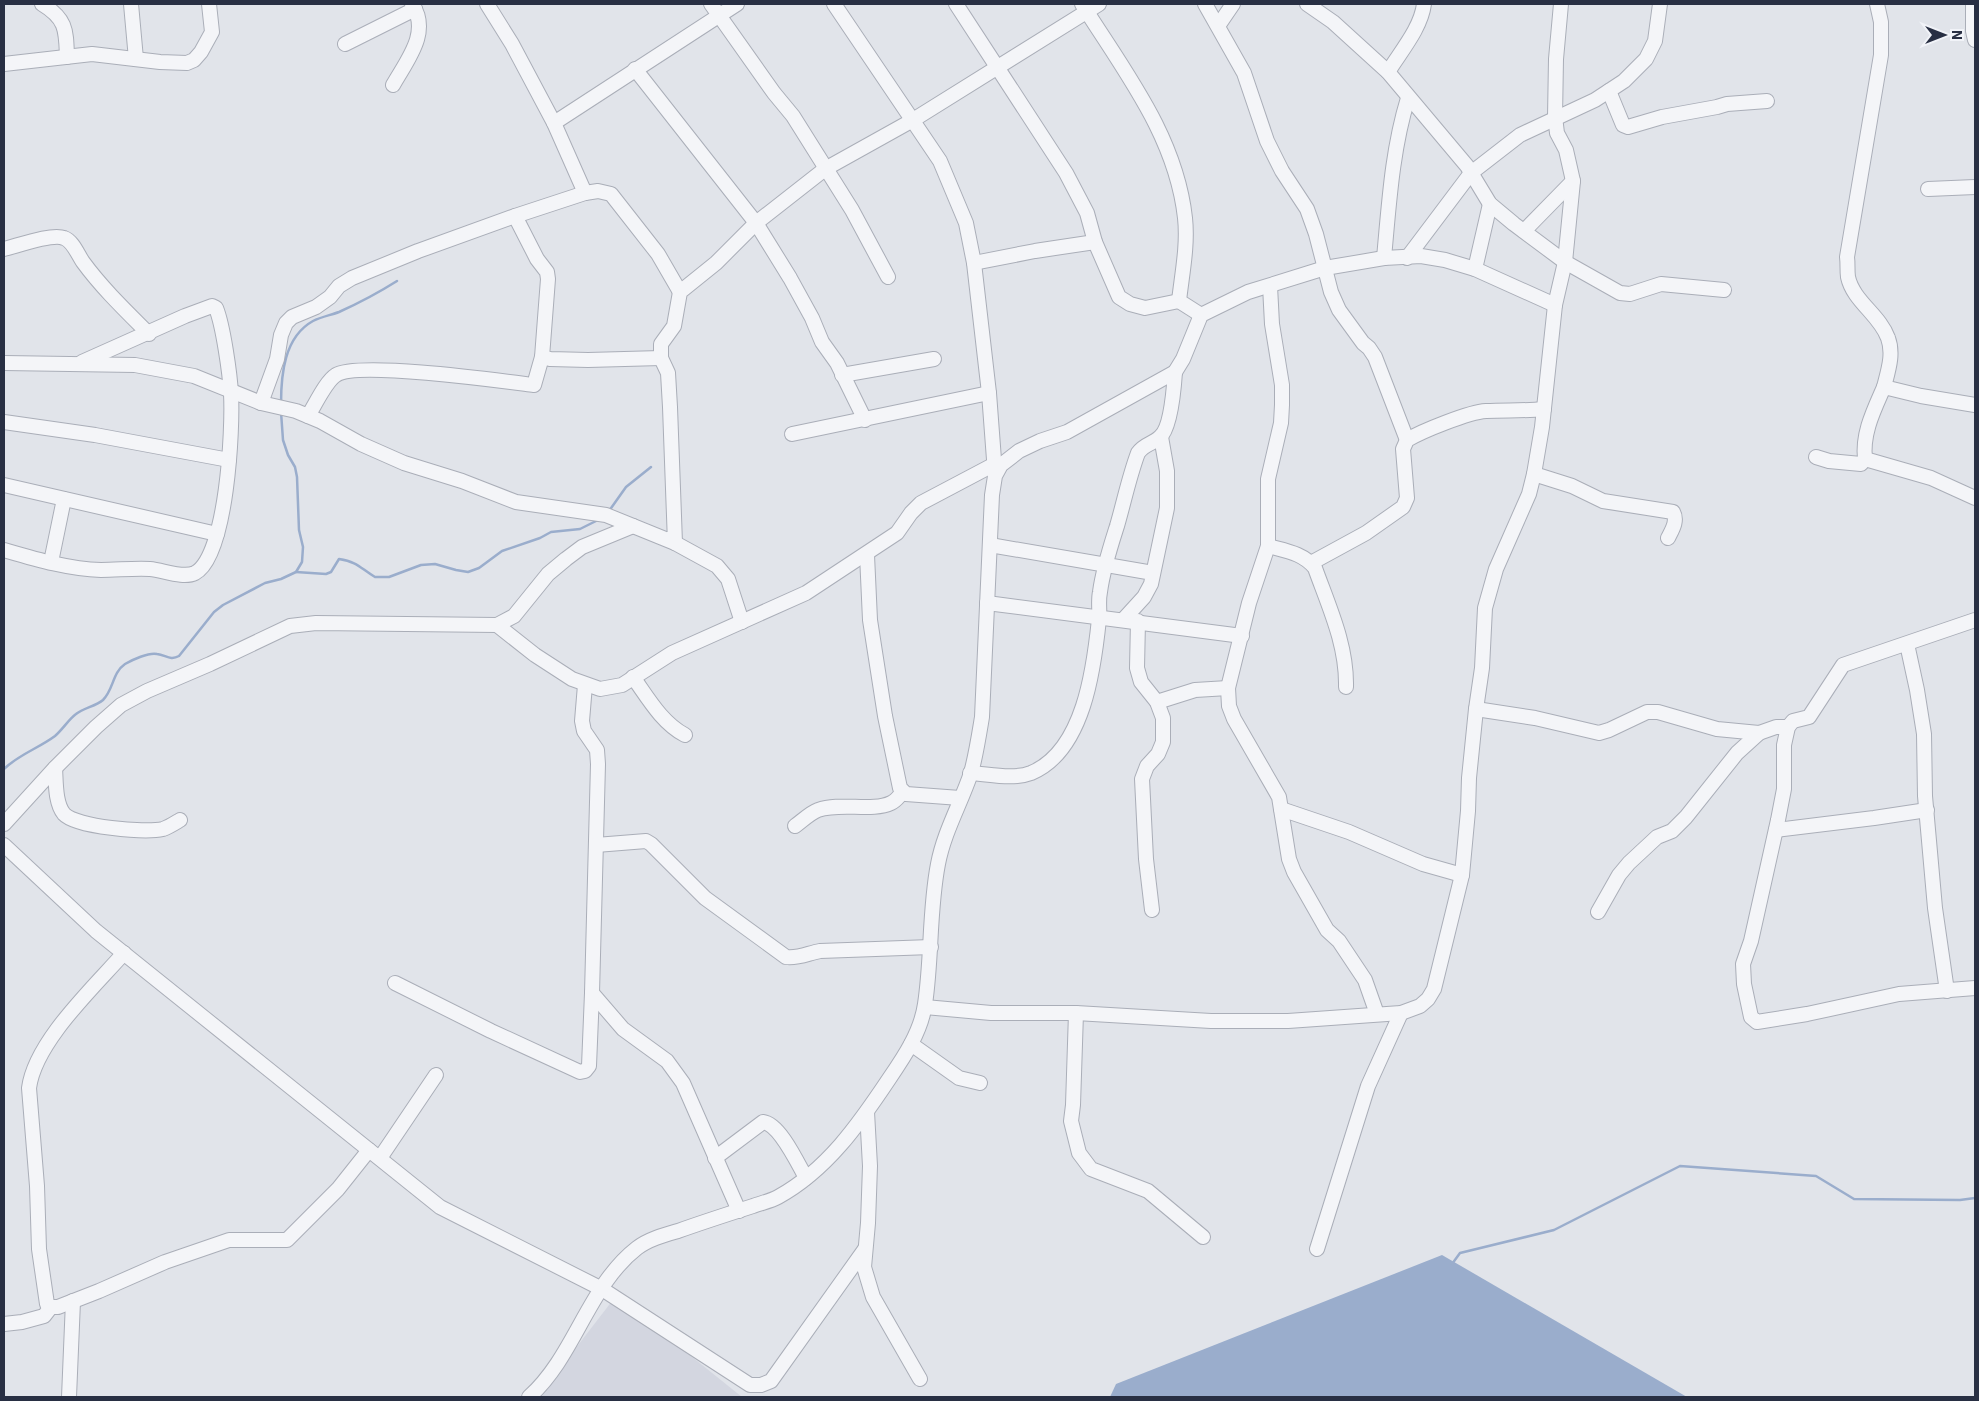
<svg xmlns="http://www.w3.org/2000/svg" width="1979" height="1401" font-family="'IBM Plex Sans',sans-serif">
<rect width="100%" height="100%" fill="#e1e4ea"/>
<polygon fill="#d3d6e0" points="616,1296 742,1397 538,1397"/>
<polygon fill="#9aadcc" points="1442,1255 1687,1397 1110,1397 1116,1384"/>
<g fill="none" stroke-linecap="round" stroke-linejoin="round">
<g stroke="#9aadcc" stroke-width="2.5">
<path d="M281,404C281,375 284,337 313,321C321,317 331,315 339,312C359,303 378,293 397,281"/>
<polyline points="609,511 626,487 651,467"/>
<path d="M296,572L326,574L331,572L339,559C358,562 360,568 375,577H389L421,565L435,564L456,570L468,572L479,568L502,551L540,538L551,532L580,529L600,519"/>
<path d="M4,769C18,755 39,748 55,736C63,729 69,719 76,714C84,708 96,706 103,700C114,689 112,673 125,664C132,660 149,652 157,654C166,655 170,661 179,656L214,612L223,605L265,583L281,579L296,572L302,562L303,547L299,530L297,477L295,467L288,455L283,440L281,412"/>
<polyline points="1452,1264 1460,1253 1554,1230 1680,1166 1816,1176 1854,1199 1960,1200 1975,1198"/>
</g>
<g stroke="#aaaeb8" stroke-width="16">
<g id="minor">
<path d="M42,4C67,19 66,31 67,57"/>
<polyline points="131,4 136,59"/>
<polyline points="487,4 512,44 554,123 585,193"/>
<polyline points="711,4 774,93 793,116 852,210 888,277"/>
<polyline points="834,4 940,161 966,223 974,263 989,393 995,473"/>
<polyline points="956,4 1066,173 1087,213 1095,242 1119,297 1130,304 1145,308 1179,301"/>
<path d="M1082,4C1124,71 1176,136 1185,218C1188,245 1182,274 1179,301L1201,315"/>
<polyline points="1205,4 1244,73 1267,141 1282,171 1307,209 1316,234 1331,292 1339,310 1363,343 1369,348 1375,357 1407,440"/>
<polyline points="1307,4 1333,22 1388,72 1467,166 1490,204 1514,224 1565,262 1620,293 1630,294 1661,284 1724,290"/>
<path d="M1877,4L1881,22V55L1847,257C1848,264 1847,270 1848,277C1853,301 1880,315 1888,338C1894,354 1888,371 1884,387L1921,396L1975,405"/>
<polyline points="1973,4 1973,31 1975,40"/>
<polyline points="1218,26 1233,4"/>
<polyline points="345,44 415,9"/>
<polyline points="4,64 92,54 160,62 187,63 194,60 201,52 212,32 209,4"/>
<polyline points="635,69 756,223 790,278 812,318 822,342 837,363 865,420"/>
<path d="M1388,72C1401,51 1421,28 1424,4"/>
<path d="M393,85C407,60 431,32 412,4"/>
<polyline points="1609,91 1623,125 1628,127 1662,117 1717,107 1727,104 1767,101"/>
<polyline points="554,123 737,4"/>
<polyline points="1928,189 1975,187"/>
<polyline points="515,216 537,259 547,272 548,279 542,357 550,359 588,360 661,358"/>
<polyline points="1524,231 1573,181"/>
<path d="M4,249C17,246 52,233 64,238C73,241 78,255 83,262C102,288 126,311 149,334"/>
<path d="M1384,258C1389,204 1392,150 1408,98"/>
<polyline points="1407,258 1471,173 1520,135 1595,100 1624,81 1646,59 1655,41 1660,4"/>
<polyline points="974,263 1035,251 1095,242"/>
<polyline points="1475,269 1490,204"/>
<polyline points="1270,286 1272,324 1282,385 1282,405 1281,423 1268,479 1268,546 1249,603 1228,688 1229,706 1234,719 1279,797 1289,859 1294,872 1327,930 1339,941 1365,980 1377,1014"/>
<polyline points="4,363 135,365 194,376 261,403 296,411 320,421 361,444 404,463 462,481 516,502 606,515 675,543 670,407 668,373 661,358 661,344 674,326 680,292 716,263 756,223 825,169 913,120 1099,4"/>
<polyline points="842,375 934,359"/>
<polyline points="261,403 277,359 281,335 286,323 292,317 316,307 330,297 339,286 352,278 418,251 515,216 585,193 598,191 611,194 658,254 680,292"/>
<path d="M308,416C315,405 326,381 336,375C357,361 502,381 534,385L542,357"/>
<polyline points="4,422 95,435 229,460"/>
<polyline points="792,434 989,393"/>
<path d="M1816,457L1829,461L1861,464L1865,459C1862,433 1874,410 1884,387"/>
<polyline points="1865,459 1931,478 1975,498"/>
<path d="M1534,474L1572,486L1603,501L1673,512C1678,521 1672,530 1668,538"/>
<polyline points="4,485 217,534"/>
<polyline points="675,543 717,566 728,579 742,622"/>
<polyline points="990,545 1153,573"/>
<path d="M1268,546C1286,551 1303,553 1315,568C1329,607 1347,645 1346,687"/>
<path d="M4,550C35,559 68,569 101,570C117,570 134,568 150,569C163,570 183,579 195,573C227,556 233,428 231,394C230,374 223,325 216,308L212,306L185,316L82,362"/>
<polyline points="867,555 870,620 885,716 900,788 906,794 960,798"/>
<polyline points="51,562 64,499"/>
<path d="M1311,563L1366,533L1403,507L1407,498L1403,449L1407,440C1422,431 1469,412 1486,411C1506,410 1524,411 1544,409"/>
<polyline points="987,603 1242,636"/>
<polyline points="1123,620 1144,597 1151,584 1167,508 1167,471 1161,437"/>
<polyline points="1975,620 1843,665 1809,717 1793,721 1788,727 1784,745 1784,789 1778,820 1751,941 1743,964 1744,984 1751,1017 1757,1022 1807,1014 1899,994 1975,988"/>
<polyline points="1138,621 1137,668 1141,682 1157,702 1163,718 1163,742 1158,754 1147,766 1142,779 1146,859 1152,910"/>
<polyline points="497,625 514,616 548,574 566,559 582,547 633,526"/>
<polyline points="1907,644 1917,690 1924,734 1925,796 1935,908 1947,991"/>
<path d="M633,677C648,698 662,723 685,735"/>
<polyline points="585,685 582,721 584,731 597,750 598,764 592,993 623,1029 667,1061 683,1083 739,1211"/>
<polyline points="1157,702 1195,690 1228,688"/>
<polyline points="1476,709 1535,718 1599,733 1609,730 1647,712 1658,712 1717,729 1759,733"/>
<path d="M55,768C56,782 55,803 64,814C76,827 145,833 163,829C169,827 175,823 180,820"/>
<path d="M970,773C989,774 1013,780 1031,773C1084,751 1094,668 1099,619C1100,610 1098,601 1100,592C1103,569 1110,548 1117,526C1124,502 1129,477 1138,453C1144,444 1153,444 1160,437C1171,428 1174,387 1175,372"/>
<polyline points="1281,809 1349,832 1423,864 1462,875"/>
<polyline points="4,824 55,768 96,727 121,705 147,691 210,664 290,626 316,623 497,625 535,655 572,679 600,689 622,685 672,653 806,593 897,533 911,513 921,503 993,465"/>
<path d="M795,826C802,821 810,813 818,810C841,802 872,812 891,803C896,801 899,796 903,792"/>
<polyline points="1776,830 1874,818 1927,810"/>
<polyline points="4,845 96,931 440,1207 602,1289 750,1385 761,1385 771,1381 865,1249"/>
<path d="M596,845L646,841L651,844L705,898L786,957C797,959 809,953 820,951L931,947"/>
<polyline points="1598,912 1619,875 1629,863 1657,837 1672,831 1686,817 1737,753 1759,733 1776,727 1788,727"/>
<path d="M124,953C93,988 35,1042 29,1088L37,1186L39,1249L47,1304L51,1307H58L99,1291L165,1262L229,1240H287L338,1189L369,1150"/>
<polyline points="395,983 491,1031 580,1072 585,1071 589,1066 592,993"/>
<polyline points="925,1007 991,1013 1076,1013 1211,1021 1288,1021 1401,1013 1420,1006 1428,999 1434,989 1462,875 1468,811 1469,778 1476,709 1482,668 1485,608 1496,569 1529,494 1534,474 1542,427 1555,305 1565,262 1573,181 1566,150 1557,133 1555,117 1556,59 1561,4"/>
<polyline points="1076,1013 1073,1105 1071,1121 1079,1153 1091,1169 1148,1191 1203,1237"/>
<polyline points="911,1044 959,1078 980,1083"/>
<polyline points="867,1112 870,1166 868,1223 864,1267 873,1297 920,1379"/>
<polyline points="380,1158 436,1075"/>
<path d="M715,1158L763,1122C780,1124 798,1164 806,1178"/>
<polyline points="1317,1249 1368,1086 1401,1013"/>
<polyline points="4,1324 22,1322 44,1316 51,1307"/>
<polyline points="69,1397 73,1301"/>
<path d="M529,1397C575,1356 588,1286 637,1248C649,1239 664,1235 678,1231C703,1222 728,1214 753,1206C761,1203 771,1201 778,1197C827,1170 859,1124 889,1079C904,1057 921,1032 925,1004C932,958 929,910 938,864C944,832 961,803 971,773C976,755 979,735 982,717L992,495L995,476L1001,465L1019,451L1040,441L1067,432L1175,372L1183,359L1201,315L1248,292L1325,268L1384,258L1421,256L1445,260L1475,269L1555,305"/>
</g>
</g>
<use href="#minor" stroke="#f4f5f8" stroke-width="14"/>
</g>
<rect width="1979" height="1401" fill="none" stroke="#282f43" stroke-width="10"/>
<g transform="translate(1944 35) rotate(90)" stroke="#f1f3f8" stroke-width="4" paint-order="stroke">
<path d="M0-4L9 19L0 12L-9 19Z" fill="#282f43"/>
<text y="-8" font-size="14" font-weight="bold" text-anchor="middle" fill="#282f43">N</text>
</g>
</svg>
